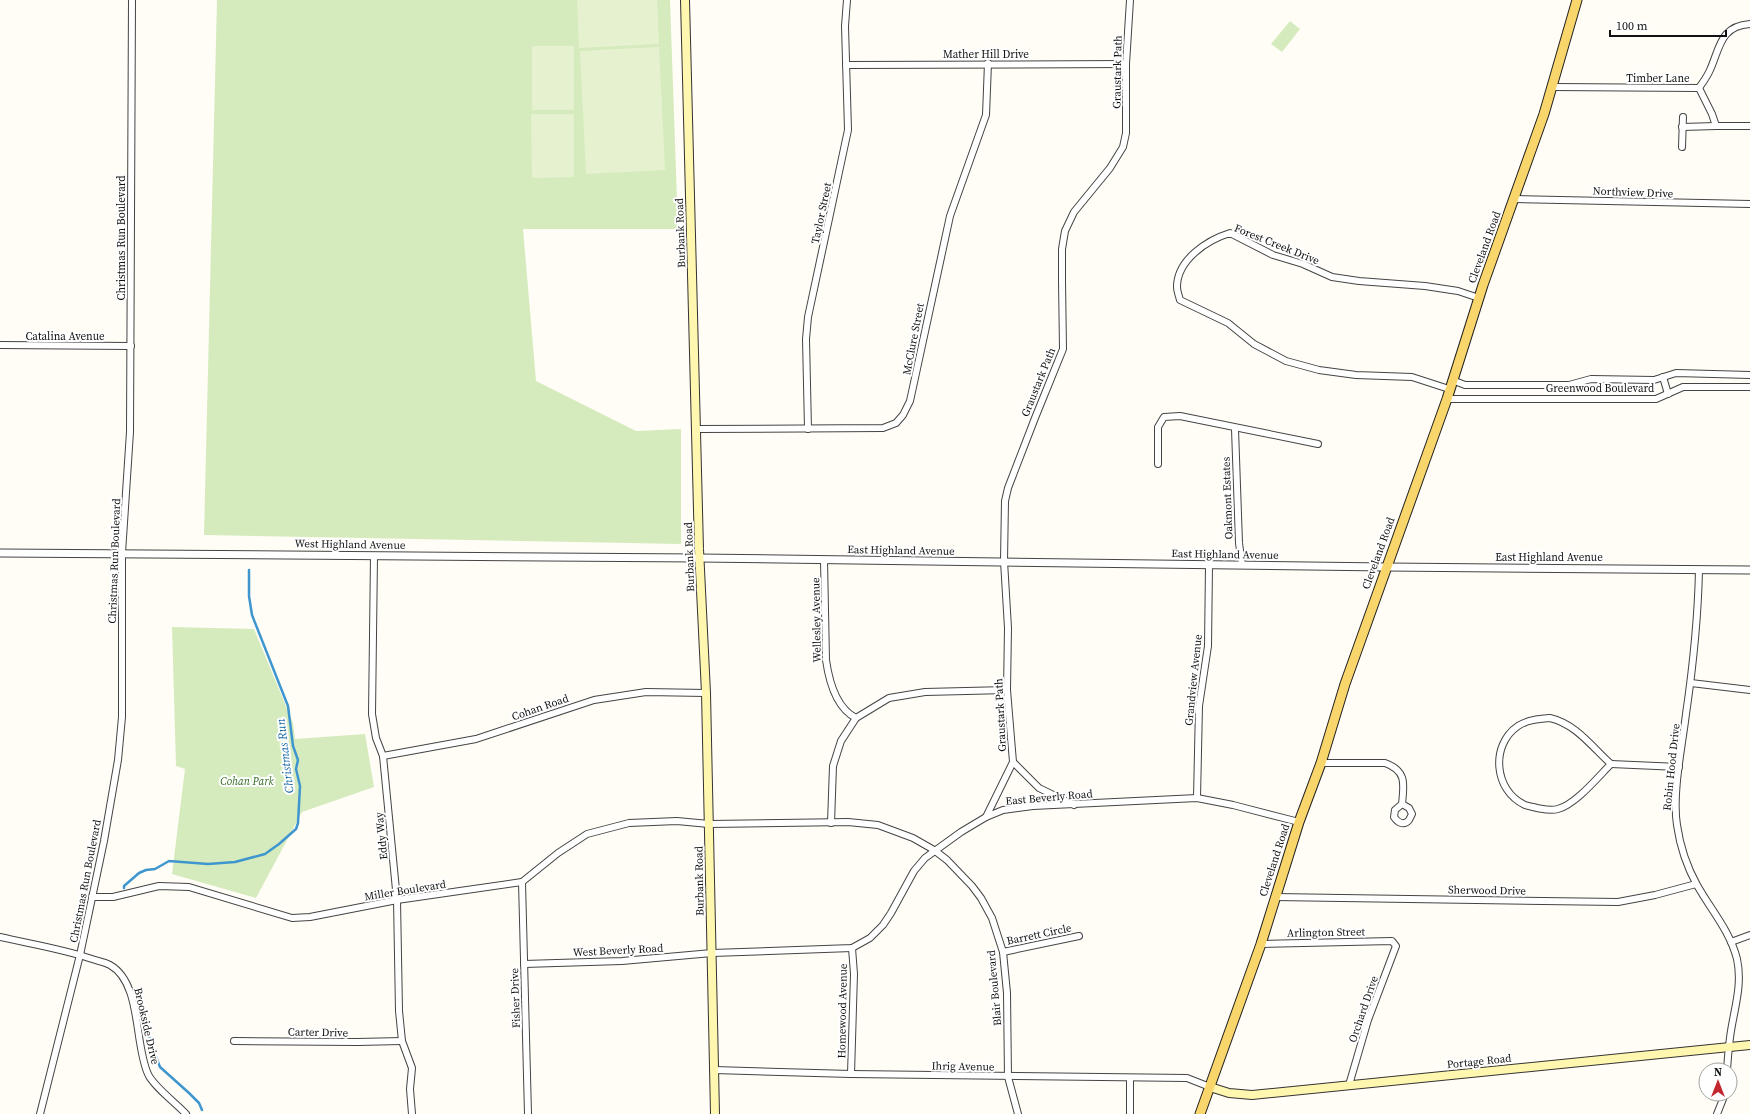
<svg xmlns="http://www.w3.org/2000/svg" width="1750" height="1114" font-family="'Source Serif 4',serif">
<rect width="100%" height="100%" fill="#fffdf5"/>
<g fill="#d5ebbd">
<polygon points="217,0 670,0 678,229 523,229 536,381 636,431 681,429 681,544 204,535"/>
<polygon points="1290,21 1300,29 1282,52 1271,44"/>
<polygon points="172,627 254,629 293,723 295,739 365,734 374,787 302,812 256,898 172,874 185,769 176,766"/>
</g>
<g fill="#e6f2cf">
<polygon points="577,0 657,0 659,44 579,48"/>
<rect x="532" y="46" width="42" height="64"/>
<polygon points="659,47 665,170 586,174 580,51"/>
<polygon points="531,114 574,114 574,177 532,178"/>
</g>
<g fill="none" stroke-linecap="round" stroke-linejoin="round">
<g stroke="#3f96cf" stroke-width="2.5">
<polyline points="124,888 124,886 139,873 146,870 155,869 169,861 208,864 235,862 265,854 279,844 296,829 298,823 300,786 296,769 298,760 293,746 288,706 252,615 249,596 249,570"/>
<polyline points="139,993 151,1044 160,1067 189,1093 199,1103 202,1110"/>
</g>
<g stroke="#444" stroke-width="8">
<g id="minor">
<polyline points="846,65 1126,64"/>
<path d="M1553,87L1699,88C1703,82 1707,77 1710,70C1720,48 1720,26 1750,24"/>
<polyline points="1699,88 1712,114 1716,126 1750,126"/>
<polyline points="1682,127 1716,126"/>
<polyline points="1682,147 1683,117"/>
<polyline points="1515,199 1750,204"/>
<polyline points="0,345 131,346"/>
<polyline points="1663,377 1668,394"/>
<polyline points="1452,380 1465,385 1569,385 1591,379 1654,380 1676,373 1750,375"/>
<path d="M1449,389L1412,377L1356,375L1319,370L1286,361L1254,344L1228,323L1180,300C1179,296 1177,291 1177,287C1177,260 1207,240 1230,233L1273,255L1303,264L1332,277L1359,281L1425,286L1458,291L1479,298"/>
<polyline points="1447,399 1656,399 1683,387 1750,387"/>
<polyline points="697,429 883,428 896,423 903,415 910,401 950,216 986,115 988,63"/>
<polyline points="808,429 806,339 808,317 848,130 845,26 847,0"/>
<polyline points="1235,429 1239,543 1242,565"/>
<polyline points="1158,464 1158,427 1164,417 1180,416 1318,444"/>
<polyline points="374,556 372,714 376,738 383,756 397,900 399,1011 402,1041 412,1068 410,1089 412,1114"/>
<path d="M824,560L826,660C829,681 836,708 856,718"/>
<path d="M1699,570C1698,618 1693,666 1686,714C1682,747 1672,794 1677,825C1680,846 1687,867 1697,885C1711,910 1730,931 1737,959C1742,982 1736,1003 1732,1025C1729,1040 1728,1055 1727,1070"/>
<polyline points="1691,683 1750,690"/>
<path d="M1550,718C1576,724 1592,747 1611,764C1598,777 1576,804 1558,809C1551,811 1543,809 1537,808C1533,807 1528,806 1525,805C1494,791 1490,745 1518,726C1527,720 1539,719 1550,718Z"/>
<polyline points="383,756 476,739 594,700 646,692 706,693"/>
<path d="M1321,763H1385C1407,771 1404,784 1402,804L1395,810L1394,817C1398,823 1404,826 1409,820L1412,814L1409,808L1402,804"/>
<polyline points="1611,764 1679,767"/>
<polyline points="1197,798 1199,706 1208,646 1209,565"/>
<polyline points="1074,805 1039,788 1013,762 1007,690 1008,628 1004,561 1005,501 1008,488 1035,418 1063,349 1062,281 1062,249 1065,231 1074,212 1110,168 1123,147 1126,133 1126,64 1130,0"/>
<polyline points="986,817 1013,762"/>
<polyline points="831,823 833,766 841,741 856,718 889,698 925,692 1007,690"/>
<polyline points="522,882 528,1114"/>
<polyline points="92,897 113,897 159,886 189,887 292,918 310,917 397,900 522,882 558,853 587,834 629,823 677,821 709,824 848,822 878,825 913,838 934,850 947,860 972,886 981,898 992,918 1003,952 1007,993 1008,1077 1018,1114"/>
<polyline points="1275,897 1618,902 1655,895 1696,884"/>
<path d="M0,937C31,944 63,949 92,959C98,961 105,962 110,965C142,983 134,1044 148,1074C153,1086 176,1103 186,1114"/>
<polyline points="1731,942 1750,935"/>
<polyline points="1261,944 1392,941 1396,946 1368,1020 1349,1085"/>
<polyline points="1003,952 1079,936"/>
<polyline points="524,964 622,961 712,953 852,948 870,938 883,925 891,913 914,871 925,858 961,832 986,817 1003,810 1033,806 1197,798 1233,805 1299,822"/>
<polyline points="234,1041 357,1042 402,1041"/>
<polyline points="714,1070 851,1074 1187,1078 1210,1087"/>
<polyline points="851,1074 854,974 852,948"/>
<polyline points="1130,1078 1130,1114"/>
<polyline points="40,1114 80,955 104,841 118,760 122,717 122,553 130,432 132,0"/>
<polyline points="1717,1114 1725,1094"/>
</g>
</g>
<g stroke="#444" stroke-width="9">
<polyline id="tertiary" points="0,553 699,558 1386,567 1750,570"/>
</g>
<g stroke="#333" stroke-width="10">
<g id="secondary">
<polyline points="685,0 699,549 706,693 715,1114"/>
<polyline points="1210,1087 1229,1093 1252,1095 1750,1045"/>
</g>
</g>
<g stroke="#222" stroke-width="11">
<polyline id="primary" points="1200,1114 1261,944 1299,822 1321,763 1345,684 1447,399 1483,285 1544,114 1577,0"/>
</g>
<use href="#minor" stroke="#fff" stroke-width="6"/>
<use href="#tertiary" stroke="#fff" stroke-width="7"/>
<use href="#secondary" stroke="#fff6b0" stroke-width="8"/>
<use href="#primary" stroke="#f9d66b" stroke-width="9"/>
</g>
<g text-anchor="middle" stroke-width="4" stroke-linejoin="round" paint-order="stroke">
<g font-size="11" fill="#111" stroke="#fff">
<text x="986" y="58">Mather Hill Drive</text>
<text transform="translate(1117 72) rotate(-89)" y="4">Graustark Path</text>
<text x="1658" y="82">Timber Lane</text>
<text transform="translate(1633 192) rotate(2)" y="4">Northview Drive</text>
<text transform="translate(821 213) rotate(-78)" y="4">Taylor Street</text>
<text transform="translate(680 233) rotate(-92)" y="4">Burbank Road</text>
<text transform="translate(121 238) rotate(-90)" y="4">Christmas Run Boulevard</text>
<text transform="translate(1277 244) rotate(22)" y="4">Forest Creek Drive</text>
<text transform="translate(1484 247) rotate(-70)" y="4">Cleveland Road</text>
<text x="65" y="340">Catalina Avenue</text>
<text transform="translate(913 339) rotate(-79)" y="4">McClure Street</text>
<text transform="translate(1038 382) rotate(-68)" y="4">Graustark Path</text>
<text x="1600" y="392">Greenwood Boulevard</text>
<text transform="translate(1227 498) rotate(-92)" y="4">Oakmont Estates</text>
<text transform="translate(350 544) rotate(1)" y="4">West Highland Avenue</text>
<text transform="translate(901 550) rotate(1)" y="4">East Highland Avenue</text>
<text transform="translate(1378 553) rotate(-70)" y="4">Cleveland Road</text>
<text transform="translate(1225 554) rotate(1)" y="4">East Highland Avenue</text>
<text transform="translate(689 557) rotate(-92)" y="4">Burbank Road</text>
<text x="1549" y="561">East Highland Avenue</text>
<text transform="translate(114 561) rotate(-88)" y="4">Christmas Run Boulevard</text>
<text transform="translate(816 620) rotate(-91)" y="4">Wellesley Avenue</text>
<text transform="translate(1193 680) rotate(-84)" y="4">Grandview Avenue</text>
<text transform="translate(540 707) rotate(-19)" y="4">Cohan Road</text>
<text transform="translate(1000 715) rotate(-93)" y="4">Graustark Path</text>
<text transform="translate(1671 767) rotate(-84)" y="4">Robin Hood Drive</text>
<text transform="translate(1049 797) rotate(-5)" y="4">East Beverly Road</text>
<text transform="translate(381 836) rotate(-96)" y="4">Eddy Way</text>
<text transform="translate(1274 860) rotate(-72)" y="4">Cleveland Road</text>
<text transform="translate(85 881) rotate(-79)" y="4">Christmas Run Boulevard</text>
<text transform="translate(699 881) rotate(-91)" y="4">Burbank Road</text>
<text transform="translate(405 890) rotate(-9)" y="4">Miller Boulevard</text>
<text transform="translate(1487 890) rotate(1)" y="4">Sherwood Drive</text>
<text transform="translate(1326 932) rotate(-1)" y="4">Arlington Street</text>
<text transform="translate(1039 934) rotate(-12)" y="4">Barrett Circle</text>
<text transform="translate(618 950) rotate(-3)" y="4">West Beverly Road</text>
<text transform="translate(994 988) rotate(-95)" y="4">Blair Boulevard</text>
<text transform="translate(515 998) rotate(-92)" y="4">Fisher Drive</text>
<text transform="translate(1363 1009) rotate(-71)" y="4">Orchard Drive</text>
<text transform="translate(842 1011) rotate(-89)" y="4">Homewood Avenue</text>
<text transform="translate(147 1026) rotate(77)" y="4">Brookside Drive</text>
<text transform="translate(318 1032) rotate(1)" y="4">Carter Drive</text>
<text transform="translate(1479 1061) rotate(-6)" y="4">Portage Road</text>
<text transform="translate(963 1066) rotate(1)" y="4">Ihrig Avenue</text>
</g>
<g font-size="11" font-style="italic" fill="#2f6b1f" stroke="#fff">
<text x="247" y="785">Cohan Park</text>
</g>
<g font-size="12" font-style="italic" fill="#1768a6" stroke="#fff">
<text transform="translate(285 756) rotate(-97)" y="4">Christmas Run</text>
</g>
</g>
<g transform="translate(1718 1082)"><circle r="19" fill="#ffffff" stroke="#a0a0a0"/>
<path d="M0-3L7 15L0 10L-7 15Z" fill="#c4262e"/>
<text y="-6" font-size="11" font-weight="bold" text-anchor="middle" fill="#111111">N</text>
</g>
<path d="M1610 30v6h116v-6" fill="none" stroke="#111111" stroke-width="2"/>
<text x="1616" y="30" font-size="12" fill="#111111" stroke="#ffffff" stroke-width="3" paint-order="stroke">100 m</text>
</svg>
